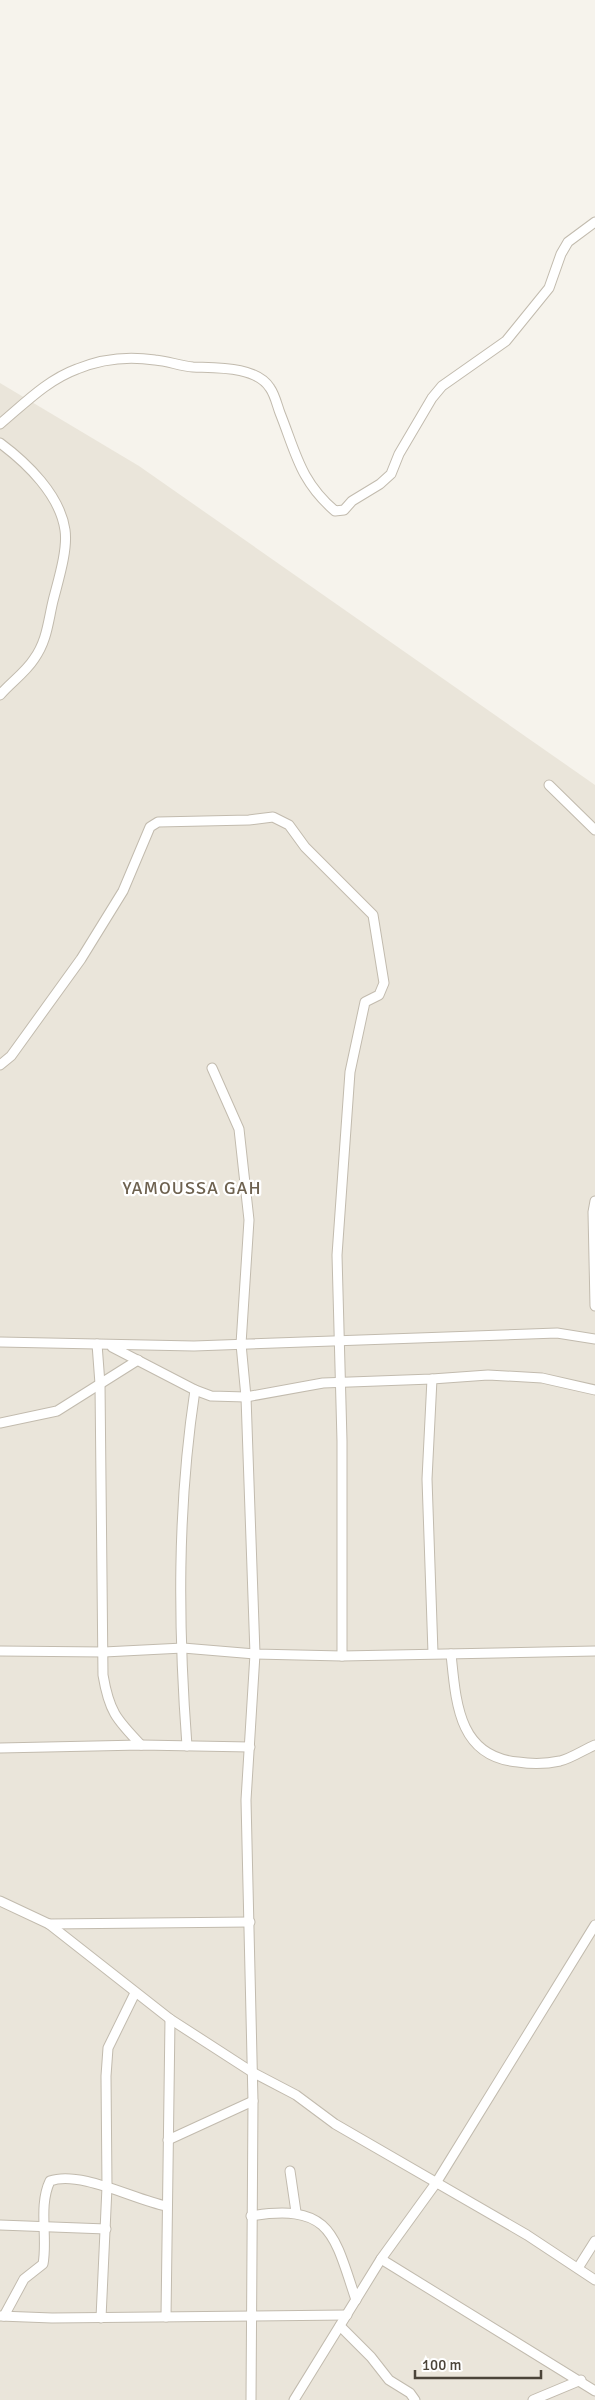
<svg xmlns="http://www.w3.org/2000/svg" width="595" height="2400" font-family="Signika,sans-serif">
<rect width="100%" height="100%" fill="#f6f3ec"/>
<polygon fill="#eae5da" points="0,383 139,466 595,785 595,2400 0,2400"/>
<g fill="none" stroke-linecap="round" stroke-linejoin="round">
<g stroke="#c2bbae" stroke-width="11">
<g id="minor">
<path d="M0,424C24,404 47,380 77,369C101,359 129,356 155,360C168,361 180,366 193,367C216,368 256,366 270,388C275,395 277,405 280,413C296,453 300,481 335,511L344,510L352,501L380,484L391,474L399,454L432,398L442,386L506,341L549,288L561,254L568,242L595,222"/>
<path d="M0,443C27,463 60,495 65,530C68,550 58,581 53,601C48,622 47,641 34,659C25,673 10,683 0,695"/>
<polyline points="549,785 595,830"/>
<polyline points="0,1065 11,1056 81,959 123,891 150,827 158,822 249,820 273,817 289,825 305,847 373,915 384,983 379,995 365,1002 350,1072 337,1255 342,1441 342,1656"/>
<polyline points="212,1068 239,1129 249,1220 241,1344 246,1397 255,1654 246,1800 253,2101 251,2400"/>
<polyline points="595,1201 593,1212 595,1306"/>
<polyline points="0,1342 194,1346 557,1333 595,1339"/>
<path d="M97,1344L100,1384L103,1675C109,1711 116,1719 141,1745"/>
<polyline points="112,1347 195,1390 211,1396 246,1397 323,1383 432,1379 488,1375 542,1378 595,1390"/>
<polyline points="432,1379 427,1479 433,1653"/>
<polyline points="0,1423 57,1411 138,1360"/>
<polyline points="0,1651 104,1652 183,1648 255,1654 342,1656 595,1651"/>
<path d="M451,1654C456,1702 458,1757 518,1762C531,1764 546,1764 560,1761C572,1758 583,1750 595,1745"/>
<path d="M187,1746C178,1626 177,1509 195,1390"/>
<polyline points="0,1748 141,1745 250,1747"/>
<polyline points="0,1901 49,1924 170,2019 252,2072 296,2095 335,2124 527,2235 595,2280"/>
<polyline points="49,1924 250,1922"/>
<polyline points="168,2140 253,2101"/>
<polyline points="290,2171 296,2212"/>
<path d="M251,2216C331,2203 334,2234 356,2300"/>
<polyline points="0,2225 106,2229"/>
<polyline points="381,2259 595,2391"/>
<polyline points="578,2268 595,2241"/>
<polyline points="0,2316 52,2318 347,2315"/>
<path d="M4,2316L24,2279L43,2264C48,2238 38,2206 50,2181C80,2170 135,2200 166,2206"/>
<polyline points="166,2317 170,2019"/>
<polyline points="101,2318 107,2187 106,2076 108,2048 135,1993"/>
<polyline points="340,2326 371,2357 389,2380 410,2393 415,2400"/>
<polyline points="294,2400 381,2259 436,2183 595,1925"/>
<polyline points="533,2400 581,2380"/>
</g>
</g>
<use href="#minor" stroke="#fff" stroke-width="9"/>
</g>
<g text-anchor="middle" stroke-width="4.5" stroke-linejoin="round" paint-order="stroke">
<g font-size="18" letter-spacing="1" fill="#6e6250" stroke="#fff">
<text x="192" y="1194">YAMOUSSA GAH</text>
</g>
</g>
<path d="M415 2370v8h126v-8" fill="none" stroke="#4b4439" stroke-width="2.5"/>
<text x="422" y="2370" font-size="15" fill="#4b4439" stroke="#ffffff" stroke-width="4" paint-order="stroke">100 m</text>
</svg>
